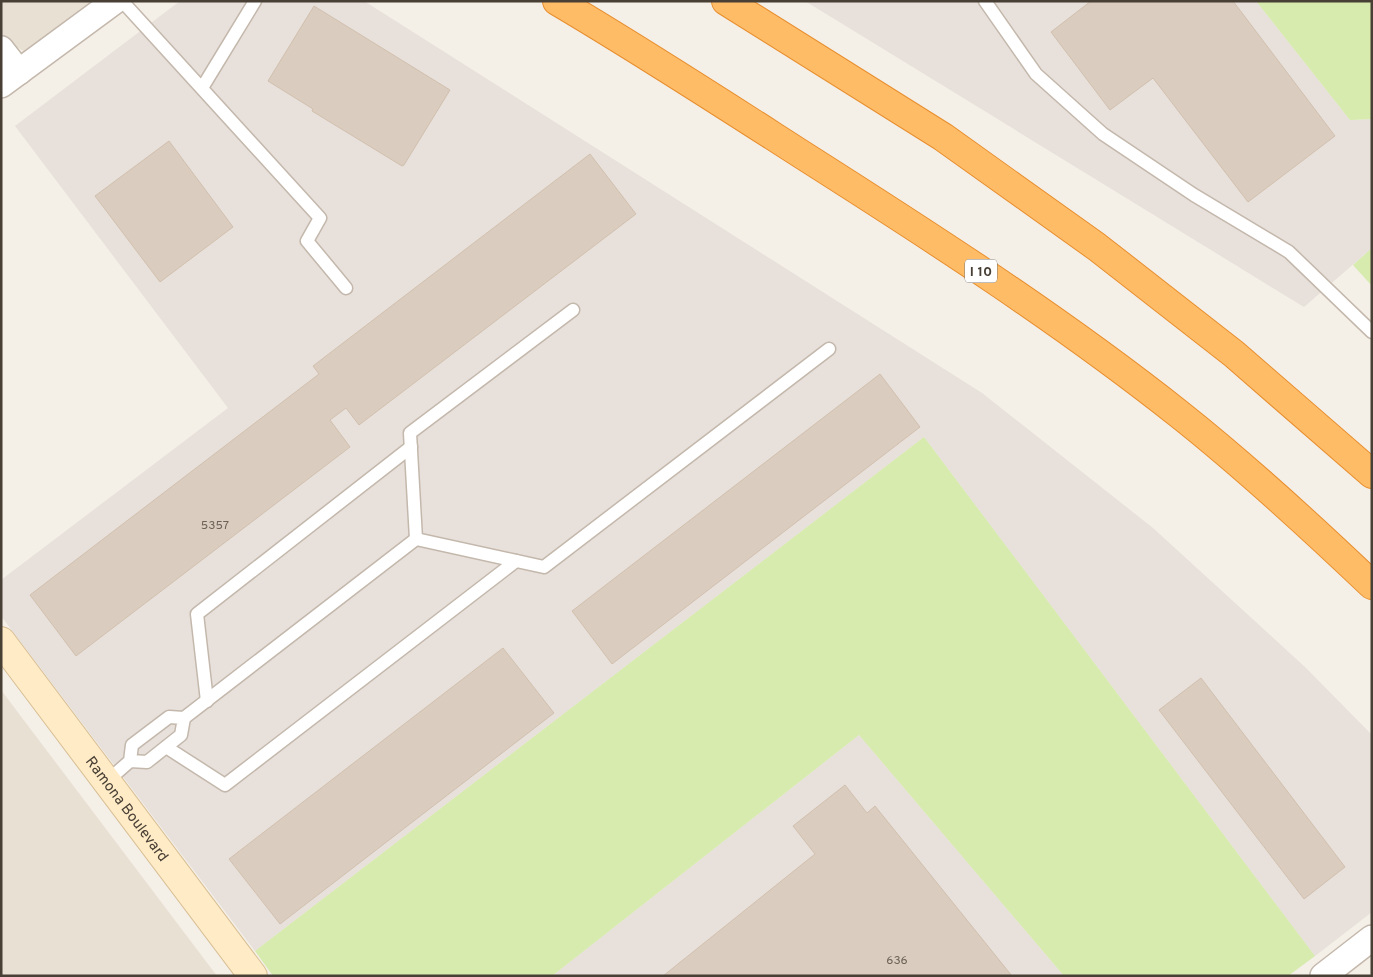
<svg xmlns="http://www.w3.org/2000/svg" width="1373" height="977" font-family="Overpass,sans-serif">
<rect width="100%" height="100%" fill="#f4efe7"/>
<g fill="#e9e0d4">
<polygon points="1,1 101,1 27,53 8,42 1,32"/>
<polygon points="1,690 217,976 1,976"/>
</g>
<g fill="#e7e0db">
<polygon points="180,1 364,1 982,393 1153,528 1305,667 1372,735 1372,912 1315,956 924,437 255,951 1,616 1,580 228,408 15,126"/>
<polygon points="805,1 1256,1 1350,120 1372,119 1372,248 1304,307"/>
<polygon points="859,735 1064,976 552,976"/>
</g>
<g fill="#d6ebad">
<polygon points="1256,1 1372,1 1372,119 1350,120"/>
<polygon points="1372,248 1372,286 1353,265"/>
<polygon points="924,437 1315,956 1288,976 1064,976 859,735 552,976 273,976 255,951"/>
</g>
<g fill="#daccbe" stroke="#d2c0ae">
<polygon points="1091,1 1233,1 1335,136 1248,202 1153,78 1110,110 1051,32"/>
<polygon points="314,6 450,90 404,165 402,166 312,111 313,109 268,81"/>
<polygon points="169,141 233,227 160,282 95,196"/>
<polygon points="590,154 636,214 359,425 346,408 330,420 350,447 76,656 30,595 319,374 313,366"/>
<polygon points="880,374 920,427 612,664 572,611"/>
<polygon points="503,648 554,713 280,924 229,859"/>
<polygon points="1201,678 1345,867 1304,899 1159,710"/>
<polygon points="845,785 867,813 875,806 1012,976 663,976 815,854 793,826"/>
</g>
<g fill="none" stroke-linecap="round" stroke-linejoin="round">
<g stroke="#c4b8ac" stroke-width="15">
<g id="lane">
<polyline points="122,1 320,218 307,241 346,288"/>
<polyline points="985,1 1036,74 1103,134 1194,195 1289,252 1372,332"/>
<polyline points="202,88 255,1"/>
<polyline points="416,539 410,433 573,310"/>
<polyline points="207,701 197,614 411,447"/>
<polyline points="184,718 416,539 544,567 829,349"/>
<polyline points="166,747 225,785 516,561"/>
<polyline points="106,782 130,761 147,762 181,735 184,718 169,717 132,745 130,761"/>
</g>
</g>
<g stroke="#c4b8ac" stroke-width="28">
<g id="street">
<polyline points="1,49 19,72"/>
<polyline points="1,85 115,1"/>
<polyline points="1323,976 1372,938"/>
</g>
</g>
<g stroke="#d7be94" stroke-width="30">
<g id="secondary">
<path id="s1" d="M1,641L253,976"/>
</g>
</g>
<g stroke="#e78e2e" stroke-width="30">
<g id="highway">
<path d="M557,1C640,50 720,102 801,154C930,236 1059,319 1179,414C1246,467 1310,526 1372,585"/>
<polyline points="726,1 943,137 1097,247 1234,354 1372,474"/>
</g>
</g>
<use href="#lane" stroke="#fff" stroke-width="12"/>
<use href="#street" stroke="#fff" stroke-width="25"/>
<use href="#secondary" stroke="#ffebc6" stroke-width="28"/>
<use href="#highway" stroke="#ffbc67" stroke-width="28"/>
</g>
<g text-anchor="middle" stroke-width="4.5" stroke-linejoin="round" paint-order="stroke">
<g font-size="12" fill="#6c6257">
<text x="215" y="529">5357</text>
<text x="897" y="964">636</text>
</g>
<rect fill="#fff" stroke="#7f7972" stroke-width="1" x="965" y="259.5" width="32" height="23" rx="4"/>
<g font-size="14" font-weight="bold" fill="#483f35">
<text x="981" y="276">I 10</text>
</g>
<g font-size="15" fill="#483f35" stroke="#fff">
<text dy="5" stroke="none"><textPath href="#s1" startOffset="210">Ramona Boulevard</textPath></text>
</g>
</g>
<rect width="1373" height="977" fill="none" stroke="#483f35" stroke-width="5"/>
</svg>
